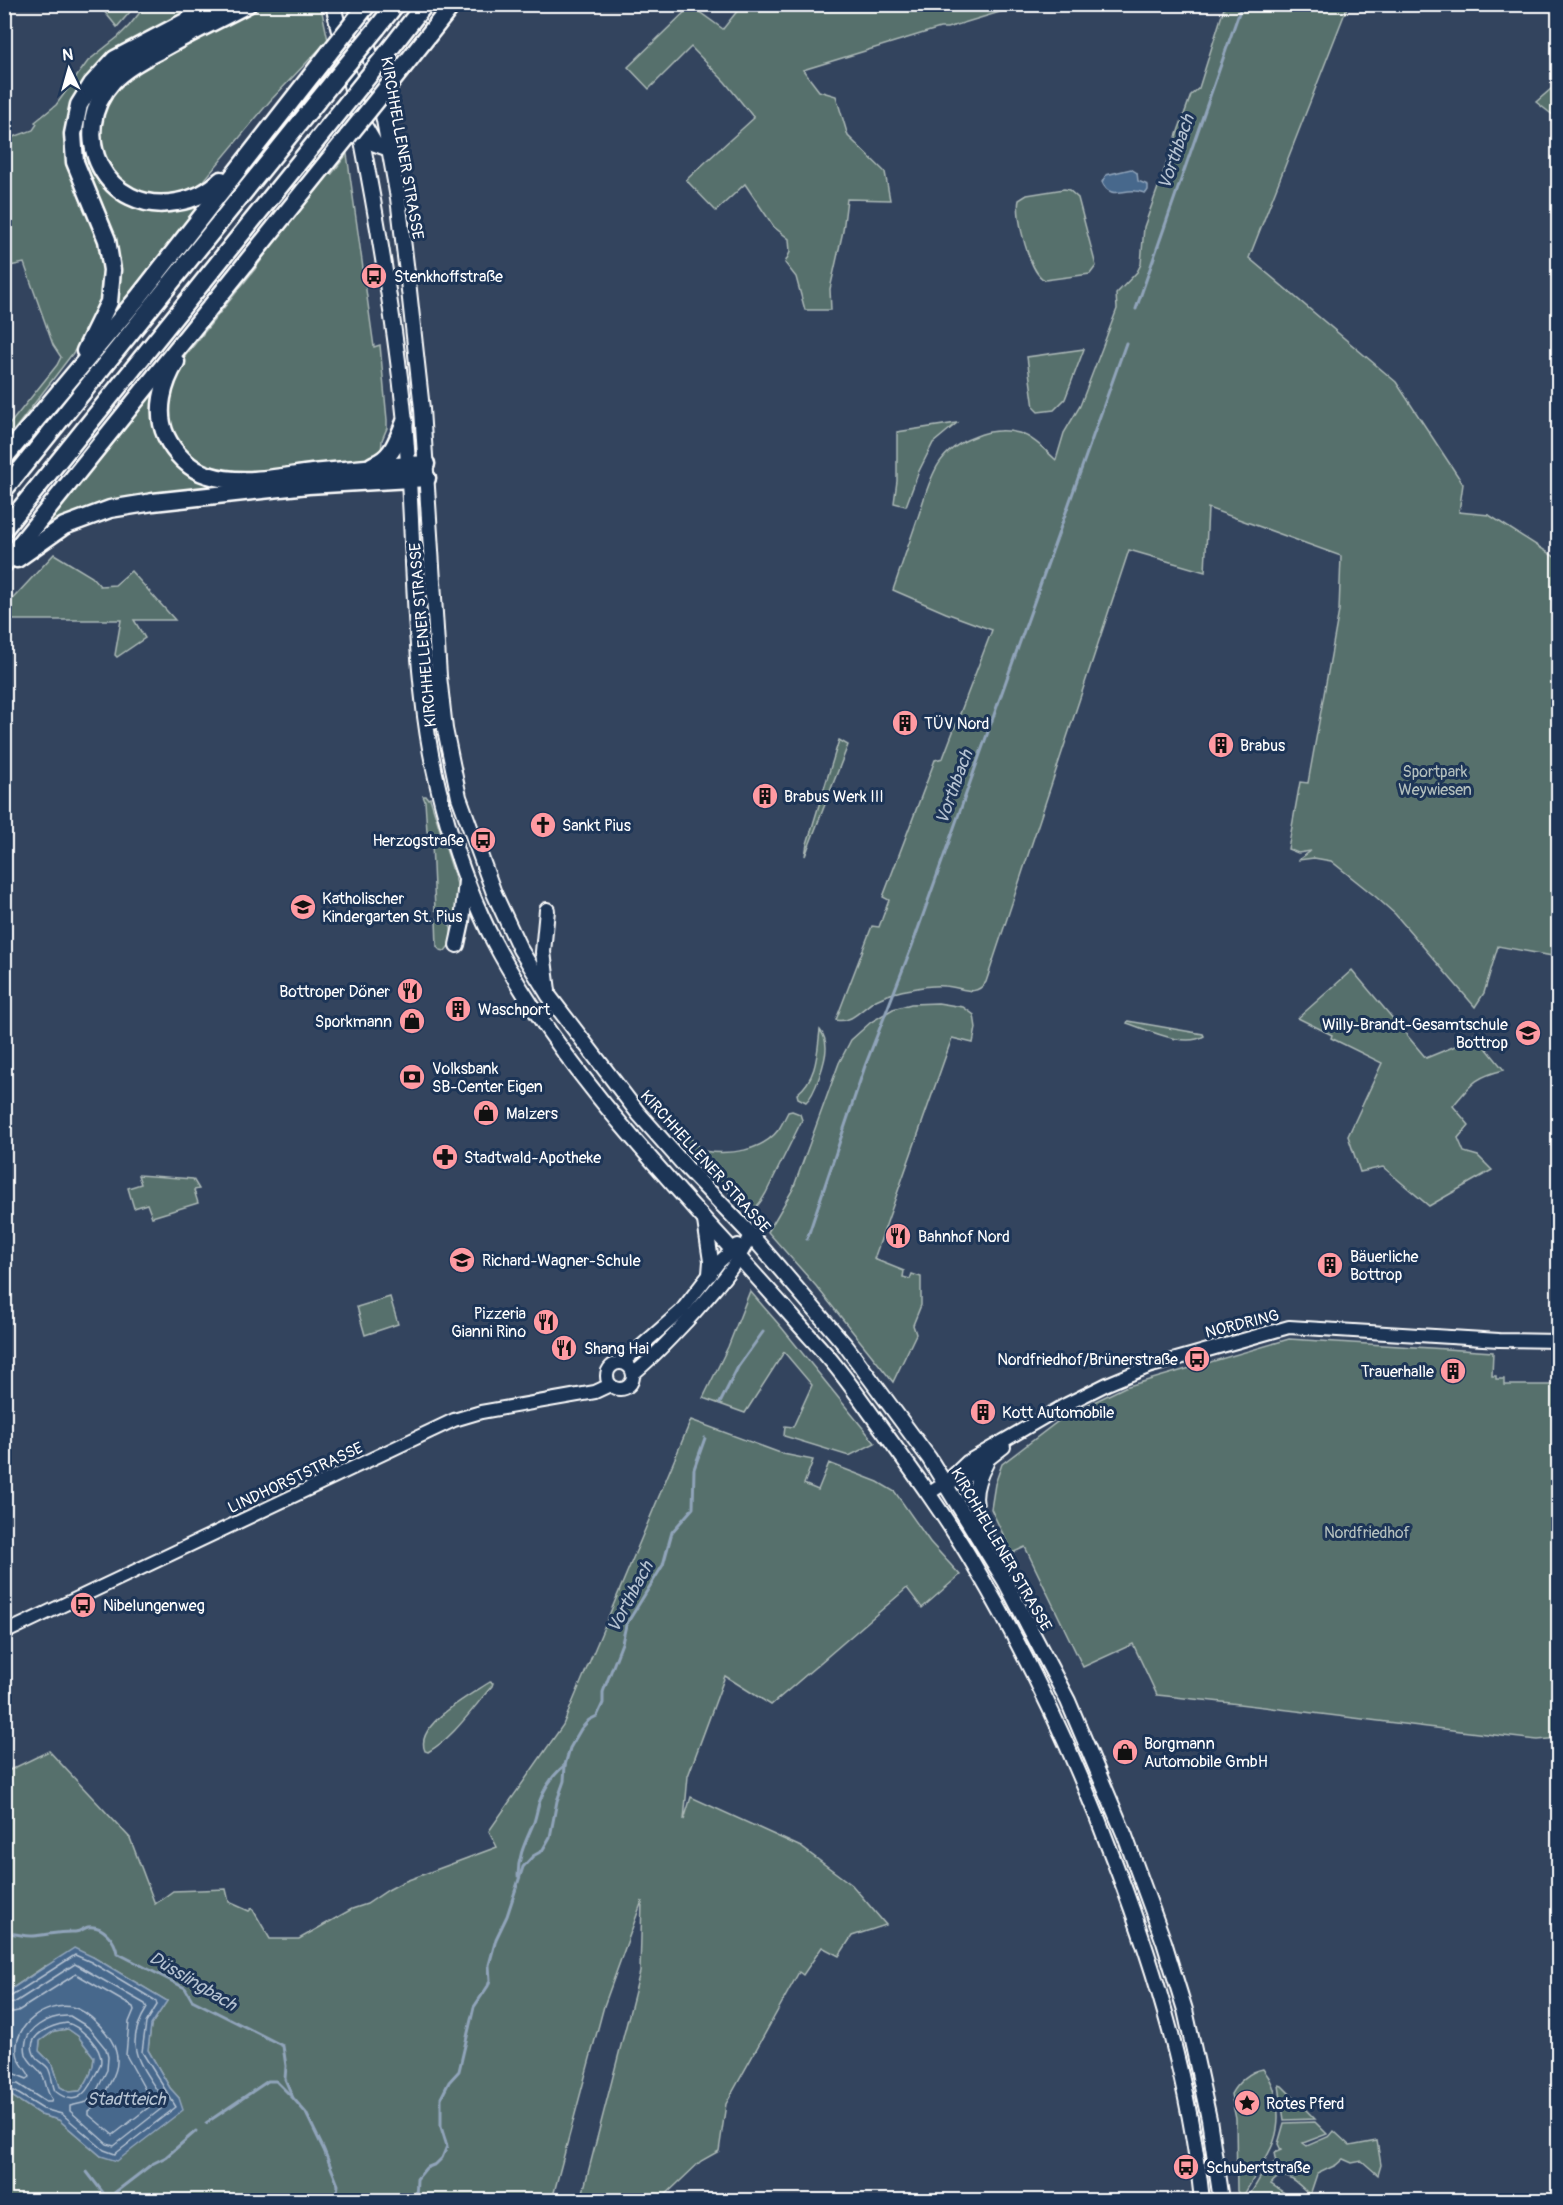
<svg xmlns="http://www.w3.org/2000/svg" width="1563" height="2205" font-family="Pangolin,sans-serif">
<rect width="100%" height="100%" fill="#33445e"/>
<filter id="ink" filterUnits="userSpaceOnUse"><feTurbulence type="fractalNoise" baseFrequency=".0167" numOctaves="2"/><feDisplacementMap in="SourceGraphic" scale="12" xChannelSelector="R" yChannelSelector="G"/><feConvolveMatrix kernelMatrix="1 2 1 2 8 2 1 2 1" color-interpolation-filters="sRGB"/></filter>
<g filter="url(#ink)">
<g fill="#57706c" stroke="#abb8b6" stroke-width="1.5">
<polygon points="99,5 136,5 117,27"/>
<polygon points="146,5 210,5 136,42 69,127 106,260 102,301 79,345 5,442 5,430 57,365 61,357 53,345 24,263 5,267 5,140 33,130 37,124 35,122 56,105 88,61 118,37 129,26"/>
<polygon points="263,5 317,5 322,12 328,40 270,101 201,184 202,186 186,194 151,196 127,186 113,175 100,147 99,120 115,88 146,64"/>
<polygon points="742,5 1023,5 947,28 940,28 803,70 819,91 836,96 848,136 885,172 890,200 847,199 843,231 830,289 831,310 805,310 796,277 785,263 790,252 789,239 774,227 745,184 716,211 686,180 754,118 725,82 691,47 649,89 628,67 691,6 723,29"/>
<path d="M1225,5H1348L1249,258L1396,382L1463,484L1459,512L1489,515L1558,559V957L1498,946L1484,993L1475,1007L1395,914L1376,897L1331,861L1314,858L1298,860L1311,851L1298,853L1288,849L1300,782L1308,783L1339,611L1341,556L1208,508L1205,572L1129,550L986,982C974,999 961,986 944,986C934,985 922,987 912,989C899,991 888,994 876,1000C863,1007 852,1024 836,1020L872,926L879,927L889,900L883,897L935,760L943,758L992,630L946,613L893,590C901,566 909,543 917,520C930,483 933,452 974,437C988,431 1004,429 1019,433C1033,437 1046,451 1056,460L1064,433L1080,406L1117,309L1116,294L1137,272L1141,264L1144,227L1191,95L1199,88Z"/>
<polygon points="1558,83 1558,119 1536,102"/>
<polygon points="93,90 89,115 116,192 203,201 109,318 114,292 83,175 79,124"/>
<polygon points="347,154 374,347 380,345 387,420 387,428 382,440 381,455 366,462 250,475 203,469 172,438 165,409 180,364 186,355 255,269 295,212 334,164 331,175"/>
<path d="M1064,189L1069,190L1078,198L1096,266L1090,274L1045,280C1030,275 1015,216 1019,200L1027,195Z"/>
<polygon points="1084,349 1065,399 1054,410 1038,412 1034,408 1027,357"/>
<polygon points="160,378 167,448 246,484 138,499 34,539 119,434"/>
<polygon points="957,423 933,443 919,471 906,506 894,503 897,481 897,432"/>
<polygon points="54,554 92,577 100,586 115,585 131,571 175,620 134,620 145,638 117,657 115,655 121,620 5,620 5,607"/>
<polygon points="839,740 848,745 805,856 807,844"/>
<polygon points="423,796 426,796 428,799 430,798 457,884 459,916 435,910 432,843 427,831 425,801"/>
<polygon points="436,919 448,922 451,928 452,942 445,951 440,950 437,947"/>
<path d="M1352,970L1426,1058L1453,1047L1474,1033L1504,1070C1475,1077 1472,1083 1453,1106L1469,1125L1458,1138L1464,1152L1478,1156L1492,1170L1429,1206L1383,1167L1360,1172L1348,1136L1382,1063L1331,1038L1332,1035L1298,1018Z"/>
<polygon points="938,1003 963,1007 974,1015 976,1028 973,1043 952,1038 874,1259 904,1271 903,1277 910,1279 912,1274 921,1277 921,1305 913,1325 916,1334 893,1382 816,1286 768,1232 793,1189 839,1063 851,1040 871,1022 893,1009 911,1004"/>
<path d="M1128,1021L1203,1034L1204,1036C1185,1048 1148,1030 1127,1023Z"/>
<path d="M820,1030C824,1035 826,1041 826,1048C826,1060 815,1095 806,1102L798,1098L797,1094C817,1078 817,1055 820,1030Z"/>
<path d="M792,1111L800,1114L802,1120L766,1193C761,1202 755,1213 743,1208L669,1126L675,1122L703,1151C729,1155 762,1152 779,1129C782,1124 785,1118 788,1112Z"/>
<polygon points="138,1175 193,1179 199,1189 194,1190 198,1203 152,1217 147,1204 134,1208 128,1188 141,1184"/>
<polygon points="750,1291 782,1328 875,1443 849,1456 784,1436 785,1426 793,1427 812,1385 784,1352 745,1413 703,1398 728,1347"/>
<polygon points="390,1297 398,1324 365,1335 357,1307"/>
<path d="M1289,1339L1493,1352L1492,1376H1496V1379H1504V1385H1558V1738L1538,1740C1411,1726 1284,1708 1157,1695L1133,1644L1083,1667L1025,1547L1012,1553L991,1509L995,1484L1002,1464L1065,1416L1125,1387Z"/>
<polygon points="691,1420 783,1454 813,1460 804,1484 818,1490 829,1463 878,1482 895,1492 930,1542 960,1575 922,1608 907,1588 771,1705 725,1676 688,1776 684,1820 691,1797 801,1847 852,1885 886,1925 852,1936 839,1956 822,1947 803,1975 799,1972 726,2104 719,2151 701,2161 660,2200 581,2200 640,1972 642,1901 604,2006 552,2200 5,2200 5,2098 12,2096 41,2115 59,2120 101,2156 179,2098 170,2088 148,2050 151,2025 167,2001 93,1957 45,1966 5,1993 4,1756 10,1770 49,1751 130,1838 155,1904 173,1891 226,1889 229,1902 249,1911 252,1908 270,1939 299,1939 352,1909 367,1904 388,1890 403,1882 497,1847 489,1831 563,1725"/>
<path d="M490,1682L493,1683L492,1686C472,1709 454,1737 428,1752L425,1751C413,1725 472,1694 490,1682Z"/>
<path d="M68,2029L78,2036L94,2057C94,2069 88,2081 80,2091L69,2092L60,2087L53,2065L39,2051L40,2041L54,2031Z"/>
<path d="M1263,2069C1272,2080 1275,2090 1277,2103C1283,2143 1263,2160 1245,2193L1240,2195L1237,2191L1236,2119L1231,2094C1237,2083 1250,2071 1263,2069Z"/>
<polygon points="1279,2085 1282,2086 1315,2119 1284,2120"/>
<path d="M1315,2122L1327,2134L1303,2143L1307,2146L1330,2136L1334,2131L1350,2146L1377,2141L1381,2165L1378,2175L1362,2161L1352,2163L1343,2159L1336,2165L1317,2174L1310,2195C1299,2185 1284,2166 1271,2184L1295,2200H1245C1257,2189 1260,2169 1276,2162L1274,2153L1281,2150L1278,2144L1284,2123Z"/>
</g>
<g fill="#46678c" stroke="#90a4ba" stroke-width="1.5" fill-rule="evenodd">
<path d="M1131,169L1137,173L1138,181L1148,185V190L1146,193C1142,193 1140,191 1136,191C1122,189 1110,200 1102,182L1106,175Z"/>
<path d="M74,1948L93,1957L167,2001L151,2025L148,2050L170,2088L179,2098L183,2110L117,2161L101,2156L59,2120L41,2115L12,2096L5,2098V1993ZM68,2029L78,2036L94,2057C94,2069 88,2081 80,2091L69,2092L60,2087L53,2065L39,2051L40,2041L54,2031Z"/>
</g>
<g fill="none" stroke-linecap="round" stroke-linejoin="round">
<g stroke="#b5c2d1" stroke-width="1.5">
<polyline points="4,1998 10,1997 75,1955 91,1962 156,2001 157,2005 146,2023 142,2052 176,2107 115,2154 104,2150 62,2114 43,2109 14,2091 4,2092"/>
<path d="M4,2005L14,2003L75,1964L145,2004L147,2008C119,2051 146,2069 166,2105L114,2146L107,2144L70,2111V2106L87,2102L96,2092L107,2070L108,2057L106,2049L88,2027L70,2016C50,2015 20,2029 26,2054C29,2063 36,2066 41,2073C47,2080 45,2091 52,2099L51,2102H46L18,2084H4"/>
<path d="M4,2014L18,2011L76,1974L133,2007L134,2010L129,2022L126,2055L153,2104L113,2135L89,2115V2111C101,2104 104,2094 110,2083C116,2073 119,2063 116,2052C113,2036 88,2010 72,2007C46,2002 13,2025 17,2053C18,2063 27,2069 30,2077L27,2079L15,2074L4,2075"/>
<path d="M67,2023C79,2026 97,2043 100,2055C103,2064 98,2070 94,2077C85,2096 75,2107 55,2091C52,2084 52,2075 48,2068C44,2063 37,2061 34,2054C25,2034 53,2025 67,2023Z"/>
</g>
<g stroke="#90a4ba" stroke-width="3">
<polyline points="1136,309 1242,4"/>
<polyline points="807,1239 865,1066 912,946 1126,343"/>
<polyline points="720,1403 738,1367 763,1332"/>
<path d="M518,1876C518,1855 526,1841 534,1822C536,1816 537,1810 539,1803C544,1788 553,1775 565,1765"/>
<path d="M4,1934C14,1932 23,1937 33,1936C47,1935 60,1931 75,1932C80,1932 84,1928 88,1927C104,1925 115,1941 117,1953L185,1988L192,2000L283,2046L286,2066L285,2079L293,2098L306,2113L324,2150L338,2185L336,2200"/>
<polyline points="206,2123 268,2081 276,2081 292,2097"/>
<polyline points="87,2172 104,2194 113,2194 152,2164 166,2157 196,2131"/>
<polyline points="416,2200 417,2179 426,2168 436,2164 442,2158 447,2146 441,2127 441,2098 449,2082 459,2071 474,2007 488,1986 490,1980 489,1965 496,1939 507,1916 523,1867 533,1856 542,1851 550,1837 557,1801 564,1781 565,1765 570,1748 581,1729 589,1720 597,1716 603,1703 603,1692 622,1643 626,1625 663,1565 672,1532 693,1508 694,1469 705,1438"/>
</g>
<g stroke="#fff" stroke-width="16">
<g id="secondary">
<circle cx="620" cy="1376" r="13"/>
<polyline points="622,1363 681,1311 719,1262 738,1245"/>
<path d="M633,1374C653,1358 669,1340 687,1321C711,1294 735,1269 751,1235"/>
<polyline points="945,1483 963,1479 1004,1447"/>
<polyline points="928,1494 945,1483 967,1462 1067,1404 1107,1384 1148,1367 1289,1327 1499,1340 1558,1341"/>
<polyline points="4,1633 454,1420 481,1412 595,1392 610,1385"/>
</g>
</g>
<g stroke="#fff" stroke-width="18">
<g id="primary">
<polyline points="333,4 357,112"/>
<polyline points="359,6 384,120 398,198 408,281 422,409 439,676 445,729 459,797 494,893 520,949 549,996 639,1114 686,1167 751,1235 846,1346 929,1458 1005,1581 1068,1701 1125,1836 1164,1942 1185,2010 1198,2068 1209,2119 1221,2200"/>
<path d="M359,125C378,223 395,322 405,422C413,514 412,607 423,699C431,778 457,870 494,942C568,1082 692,1202 796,1321C808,1335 822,1349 834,1364C851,1385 866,1407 882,1429C914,1473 946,1517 973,1563C1030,1659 1077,1761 1116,1866C1157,1974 1190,2085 1202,2200"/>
<polyline points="364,125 375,144 389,149"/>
<polyline points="547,910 543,952 548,991"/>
<polyline points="457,945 462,922 466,881"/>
<polyline points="705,1221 711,1261 710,1274"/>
<path d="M986,1463C971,1490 972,1507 986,1533"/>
</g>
</g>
<g stroke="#fff" stroke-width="21">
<g id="highway">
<polyline points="377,28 396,4"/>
<polyline points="383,58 425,4"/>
<polyline points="389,85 453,4"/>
<path d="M221,180C209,192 195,199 177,202C106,216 65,134 113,81C125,68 142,59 158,51C187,34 218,20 248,4"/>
<polyline points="85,351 109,302 112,270 107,240 75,162 73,134 79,105 92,84 115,59 219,4"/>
<path d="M176,362C163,383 155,412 166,436C174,453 190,470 208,475C241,486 279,477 312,473C350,469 388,466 426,464"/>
<polyline points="4,458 137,299 329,53"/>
<path d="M373,465C393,458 397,440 405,422"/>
<polyline points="4,490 335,79"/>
<polyline points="4,529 342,109"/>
<polyline points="17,559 64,526 110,509 153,502 308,485 427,478"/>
<polyline points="4,564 348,136"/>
</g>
</g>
<use href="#secondary" stroke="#1d3557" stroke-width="12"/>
<use href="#primary" stroke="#1d3557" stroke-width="14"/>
<use href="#highway" stroke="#1d3557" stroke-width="16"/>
<g stroke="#fff" stroke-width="21" stroke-linecap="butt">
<g id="highway-bridge">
<polyline points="329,53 368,4"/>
<polyline points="335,79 377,28"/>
<polyline points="342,109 383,58"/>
<polyline points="348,136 389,85"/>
</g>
</g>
<use href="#highway-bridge" stroke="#1d3557" stroke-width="16"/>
</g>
</g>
<defs>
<g id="bus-disc" transform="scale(1.35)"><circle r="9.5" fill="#ff9aa2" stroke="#1d3557"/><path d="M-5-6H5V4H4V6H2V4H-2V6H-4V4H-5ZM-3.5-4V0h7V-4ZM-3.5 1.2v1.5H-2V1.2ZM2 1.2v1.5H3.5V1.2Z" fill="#111"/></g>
<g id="building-disc" transform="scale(1.35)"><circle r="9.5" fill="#ff9aa2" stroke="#1d3557"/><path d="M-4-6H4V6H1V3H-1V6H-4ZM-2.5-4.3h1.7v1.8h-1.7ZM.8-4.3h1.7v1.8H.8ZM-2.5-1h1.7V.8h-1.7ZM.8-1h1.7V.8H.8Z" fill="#111"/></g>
<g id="church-disc" transform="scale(1.35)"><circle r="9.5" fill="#ff9aa2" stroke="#1d3557"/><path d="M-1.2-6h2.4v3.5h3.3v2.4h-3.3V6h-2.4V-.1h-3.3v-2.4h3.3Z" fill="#111"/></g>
<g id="school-disc" transform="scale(1.35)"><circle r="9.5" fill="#ff9aa2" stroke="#1d3557"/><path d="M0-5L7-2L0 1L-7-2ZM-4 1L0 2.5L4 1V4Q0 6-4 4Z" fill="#111"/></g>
<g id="restaurant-disc" transform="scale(1.35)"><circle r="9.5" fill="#ff9aa2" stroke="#1d3557"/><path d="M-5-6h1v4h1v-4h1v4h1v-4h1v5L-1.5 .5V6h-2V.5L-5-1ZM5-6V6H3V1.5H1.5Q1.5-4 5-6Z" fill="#111"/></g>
<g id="shop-disc" transform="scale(1.35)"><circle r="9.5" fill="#ff9aa2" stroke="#1d3557"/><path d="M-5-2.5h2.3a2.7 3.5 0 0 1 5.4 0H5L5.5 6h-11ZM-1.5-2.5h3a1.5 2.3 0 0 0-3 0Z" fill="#111"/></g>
<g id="bank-disc" transform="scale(1.35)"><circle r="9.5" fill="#ff9aa2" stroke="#1d3557"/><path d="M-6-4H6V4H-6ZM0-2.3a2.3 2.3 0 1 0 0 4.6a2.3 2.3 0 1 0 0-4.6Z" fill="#111"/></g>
<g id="pharmacy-disc" transform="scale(1.35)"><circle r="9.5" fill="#ff9aa2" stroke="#1d3557"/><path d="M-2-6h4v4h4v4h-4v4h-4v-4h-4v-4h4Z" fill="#111"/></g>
<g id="sight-disc" transform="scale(1.35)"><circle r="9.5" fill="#ff9aa2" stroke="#1d3557"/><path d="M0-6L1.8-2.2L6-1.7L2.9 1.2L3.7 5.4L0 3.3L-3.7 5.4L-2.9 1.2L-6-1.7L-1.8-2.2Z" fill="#111"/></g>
</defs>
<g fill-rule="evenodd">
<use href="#bus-disc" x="374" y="276"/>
<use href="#building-disc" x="905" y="723"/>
<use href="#building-disc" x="1221" y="745"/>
<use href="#building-disc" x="765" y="796"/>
<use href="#church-disc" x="543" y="825"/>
<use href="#bus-disc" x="483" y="840"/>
<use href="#school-disc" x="303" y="907"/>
<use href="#restaurant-disc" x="410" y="991"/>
<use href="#building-disc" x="458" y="1009"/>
<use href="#shop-disc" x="412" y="1021"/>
<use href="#school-disc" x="1528" y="1033"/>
<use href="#bank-disc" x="412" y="1077"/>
<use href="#shop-disc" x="486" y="1113"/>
<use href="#pharmacy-disc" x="445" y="1157"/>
<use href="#restaurant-disc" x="898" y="1236"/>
<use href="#school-disc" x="462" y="1260"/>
<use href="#building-disc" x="1330" y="1265"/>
<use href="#restaurant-disc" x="546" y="1322"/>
<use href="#restaurant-disc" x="564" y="1348"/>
<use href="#bus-disc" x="1197" y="1359"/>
<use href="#building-disc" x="1453" y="1371"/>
<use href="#building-disc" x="983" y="1412"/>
<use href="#bus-disc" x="83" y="1605"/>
<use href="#shop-disc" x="1125" y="1752"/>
<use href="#sight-disc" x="1247" y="2103"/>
<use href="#bus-disc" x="1186" y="2167"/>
</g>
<g text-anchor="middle" stroke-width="6" stroke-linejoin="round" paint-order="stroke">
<g font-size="16" fill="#fff" stroke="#1d3557">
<text transform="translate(403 148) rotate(80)" y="6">KIRCHHELLENER STRASSE</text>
<text transform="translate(422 635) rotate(-95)" y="6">KIRCHHELLENER STRASSE</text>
<text transform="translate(706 1161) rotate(48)" y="6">KIRCHHELLENER STRASSE</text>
<text transform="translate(1242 1323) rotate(-14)" y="6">NORDRING</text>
<text transform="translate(295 1477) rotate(-25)" y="6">LINDHORSTSTRASSE</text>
<text transform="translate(1002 1549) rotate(60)" y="6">KIRCHHELLENER STRASSE</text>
</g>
<g font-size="16" fill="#fff" stroke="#1d3557" text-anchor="start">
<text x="394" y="282">Stenkhoffstraße</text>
<text x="924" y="729">TÜV Nord</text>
<text x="1240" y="751">Brabus</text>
<text x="784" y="802">Brabus Werk III</text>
<text x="562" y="831">Sankt Pius</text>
<text x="464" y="846" text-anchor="end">Herzogstraße</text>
<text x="322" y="904">Katholischer<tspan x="322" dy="18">Kindergarten St. Pius</tspan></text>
<text x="390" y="997" text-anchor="end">Bottroper Döner</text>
<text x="478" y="1015">Waschport</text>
<text x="392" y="1027" text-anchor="end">Sporkmann</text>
<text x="1508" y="1030" text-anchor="end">Willy-Brandt-Gesamtschule<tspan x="1508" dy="18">Bottrop</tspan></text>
<text x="432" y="1074">Volksbank<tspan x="432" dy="18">SB-Center Eigen</tspan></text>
<text x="506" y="1119">Malzers</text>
<text x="464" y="1163">Stadtwald-Apotheke</text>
<text x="918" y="1242">Bahnhof Nord</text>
<text x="1350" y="1262">Bäuerliche<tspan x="1350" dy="18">Bottrop</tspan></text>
<text x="482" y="1266">Richard-Wagner-Schule</text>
<text x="526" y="1319" text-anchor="end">Pizzeria<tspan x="526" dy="18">Gianni Rino</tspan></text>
<text x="584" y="1354">Shang Hai</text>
<text x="1178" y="1365" text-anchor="end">Nordfriedhof/Brünerstraße</text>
<text x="1434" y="1377" text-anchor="end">Trauerhalle</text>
<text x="1002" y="1418">Kott Automobile</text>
<text x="103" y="1611">Nibelungenweg</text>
<text x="1144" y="1749">Borgmann<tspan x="1144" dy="18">Automobile GmbH</tspan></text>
<text x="1266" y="2109">Rotes Pferd</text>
<text x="1206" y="2173">Schubertstraße</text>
</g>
<g font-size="16" fill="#b3bfbd" stroke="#1d3557">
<text x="1435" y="777">Sportpark<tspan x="1435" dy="18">Weywiesen</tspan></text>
<text x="1367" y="1538">Nordfriedhof</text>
</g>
<g font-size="18" font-style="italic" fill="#b5c2d1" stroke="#1d3557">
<text transform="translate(1176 152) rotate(-71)" y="6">Vorthbach</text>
<text transform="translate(954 787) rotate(-70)" y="6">Vorthbach</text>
<text transform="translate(630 1597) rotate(-62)" y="6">Vorthbach</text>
<text transform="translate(193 1981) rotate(31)" y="6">Düsslingbach</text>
<text x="126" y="2105">Stadtteich</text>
</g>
</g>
<rect width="1563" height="2205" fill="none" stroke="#1d3557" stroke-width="24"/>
<rect x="12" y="12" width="1539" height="2181" fill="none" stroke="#fff" stroke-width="2" filter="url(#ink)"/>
<g transform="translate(69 69) rotate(355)" stroke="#1d3557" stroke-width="4.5" paint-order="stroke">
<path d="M0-4.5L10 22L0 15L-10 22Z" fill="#ffffff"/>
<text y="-9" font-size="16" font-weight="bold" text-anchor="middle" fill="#ffffff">N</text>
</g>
</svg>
